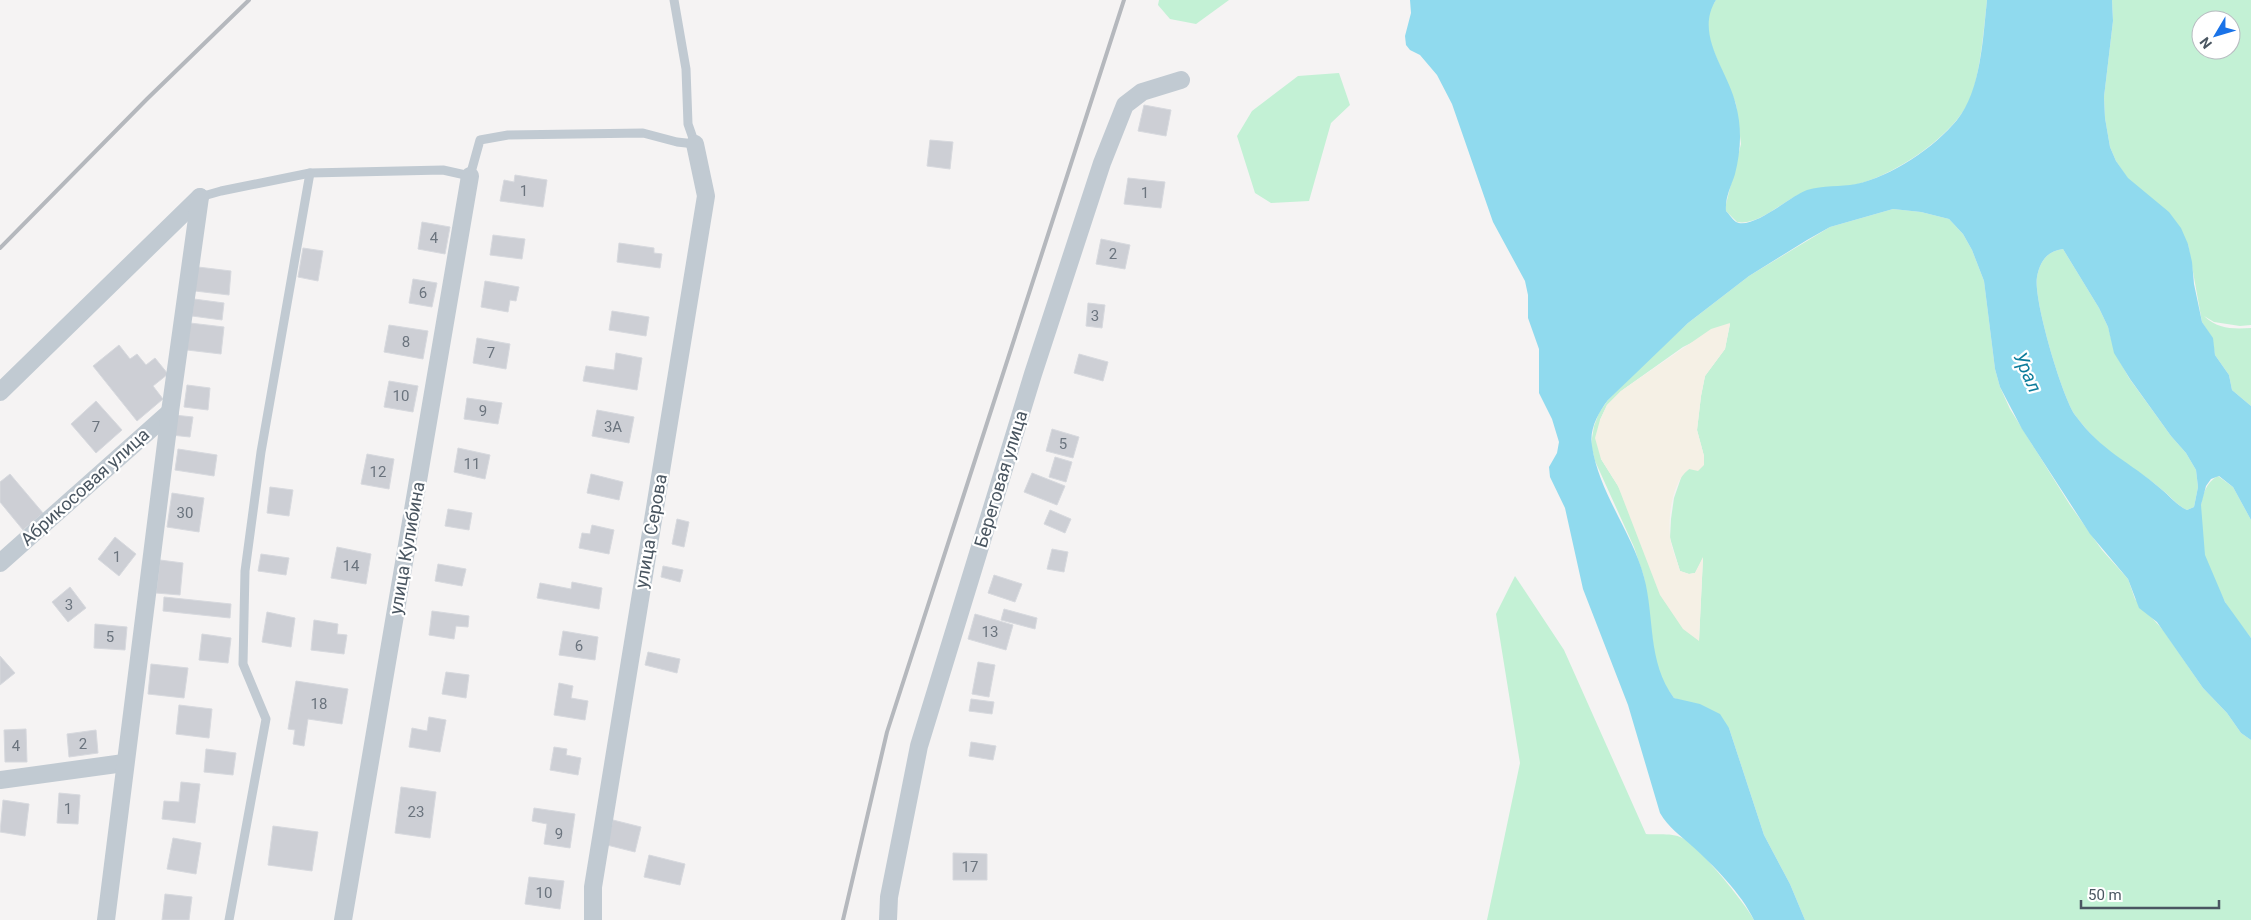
<svg xmlns="http://www.w3.org/2000/svg" width="2251" height="920" font-family="Roboto,sans-serif">
<rect width="100%" height="100%" fill="#f5f3f3"/>
<g fill="#c3f1d5" fill-rule="evenodd">
<polygon points="1159,0 1229,0 1196,24 1170,19 1158,5"/>
<path d="M1716,0H1987C1984,28 1981,65 1973,91C1962,131 1897,174 1858,184C1840,188 1823,187 1805,192C1782,200 1761,226 1737,222L1726,211V204L1741,144L1736,104L1709,40L1707,25L1709,11Z"/>
<path d="M2112,0H2251V325L2240,326L2214,322L2204,316C2218,329 2232,329 2251,328V406L2232,390L2229,375L2215,355L2212,338L2202,322L2188,244L2128,179L2116,161L2110,147L2105,118L2104,97L2113,21ZM2201,20H2231V50H2201Z"/>
<polygon points="1339,73 1350,105 1331,123 1309,201 1271,203 1255,193 1237,136 1252,111 1298,76"/>
<path d="M1893,209L1921,212L1949,219L1963,234L1972,250L1984,281L1995,369L2000,387L2010,409L2070,505L2102,550L2128,579L2135,599L2163,630L2203,688L2227,713L2241,733L2251,740V920H1805L1790,884L1764,835L1729,728L1683,701L1674,698L1663,683L1657,668L1653,644L1644,577L1634,547L1595,461L1591,444L1594,426L1599,413L1608,400L1648,360L1688,323L1749,276L1830,227ZM1730,324L1725,349L1705,376L1701,396L1697,430L1704,456L1682,475L1674,498L1671,519L1670,538L1680,571L1689,574L1695,573L1703,558L1699,640L1618,486L1601,459L1600,420L1607,405L1621,391L1683,347Z"/>
<path d="M2063,249L2099,308L2108,327L2115,353L2129,378L2171,436L2186,453L2196,470L2198,487L2194,507L2187,510C2176,505 2171,496 2161,489C2148,477 2132,469 2118,458C2101,446 2087,431 2075,415C2062,396 2033,299 2037,277C2040,261 2047,251 2063,249Z"/>
<path d="M2218,476L2233,487L2251,520V638C2242,626 2231,614 2224,600C2217,586 2208,569 2204,554C2200,531 2194,488 2218,476Z"/>
<path d="M1515,576L1564,650L1646,834C1656,835 1671,833 1680,837C1696,842 1746,904 1754,920H1487L1520,763L1496,614Z"/>
</g>
<path fill="#f5f0e5" d="M1730,323L1725,349L1705,376L1701,396L1697,430L1704,456V465L1698,471L1689,469C1672,482 1668,516 1670,536C1671,548 1677,560 1680,571L1689,574L1695,573L1703,557L1699,641L1683,629L1660,595L1618,486L1601,459L1595,438L1600,420L1607,405L1621,391L1711,329Z"/>
<path fill="#90daee" fill-rule="evenodd" d="M1410,0H1716C1694,35 1728,70 1736,105C1742,129 1741,150 1735,174C1731,187 1725,197 1726,211C1729,214 1732,219 1736,222C1753,230 1790,196 1807,190C1823,185 1840,187 1856,184C1891,177 1935,147 1957,120C1981,91 1983,37 1987,0H2112L2113,21L2104,97L2105,118L2110,147L2116,161L2128,178L2169,212L2181,228L2188,244L2192,262L2194,284L2202,322L2213,338L2215,355L2229,375L2232,390L2251,406V520L2233,487L2219,476L2211,479L2206,486L2201,505L2205,555L2225,602L2251,638V740L2241,733L2227,713L2203,688L2157,622L2139,608L2128,579L2090,534L2022,429L2000,387L1995,369L1984,281L1972,250L1963,234L1949,219L1921,212L1893,209L1830,227L1807,240L1749,276L1688,323L1608,400C1598,413 1589,430 1592,446C1599,493 1632,532 1644,577C1655,619 1647,661 1674,698L1700,704L1720,714L1729,728L1764,835L1790,884L1805,920H1754C1741,893 1714,866 1692,846C1680,835 1668,827 1660,813L1628,705L1583,589L1565,508L1550,477L1549,467L1557,453L1559,442L1552,419L1539,393V349L1528,318V295L1525,281L1493,222L1452,104L1437,75L1420,55L1410,50L1406,45L1405,36L1411,13ZM2063,249L2099,308L2108,327L2114,353L2130,379L2171,436L2186,453L2196,470L2198,487L2194,507L2187,510C2176,505 2170,496 2161,489C2129,461 2102,452 2075,415C2062,396 2033,299 2037,277C2040,261 2047,251 2063,249Z"/>
<g fill="#cdcfd5" stroke="#d7d9de">
<polygon points="1144,105 1171,110 1166,136 1138,131"/>
<polygon points="930,140 953,142 950,169 927,166"/>
<polygon points="515,175 547,180 543,207 500,201 504,180 514,182"/>
<polygon points="1128,178 1165,182 1161,208 1124,204"/>
<polygon points="422,222 450,227 445,254 418,249"/>
<polygon points="493,235 525,239 522,259 490,255"/>
<polygon points="1101,239 1130,245 1125,269 1096,264"/>
<polygon points="619,243 654,248 654,253 662,254 660,268 617,262"/>
<polygon points="303,248 323,251 318,281 298,277"/>
<polygon points="198,267 231,271 229,295 195,291"/>
<polygon points="413,279 437,283 432,307 409,303"/>
<polygon points="485,281 519,287 516,301 510,300 508,312 481,307"/>
<polygon points="194,299 224,303 222,320 192,316"/>
<polygon points="1088,303 1105,305 1102,328 1086,326"/>
<polygon points="612,311 649,317 646,336 609,330"/>
<polygon points="190,323 224,327 221,354 187,350"/>
<polygon points="389,325 428,331 423,359 384,352"/>
<polygon points="477,338 510,344 506,369 473,363"/>
<polygon points="119,345 130,359 137,354 146,365 155,358 168,374 153,386 163,399 137,421 93,366"/>
<polygon points="616,353 642,358 637,390 583,381 586,366 614,370"/>
<polygon points="1079,354 1108,362 1103,381 1074,373"/>
<polygon points="389,381 418,386 413,412 384,407"/>
<polygon points="187,385 210,388 208,410 184,407"/>
<polygon points="467,398 502,403 498,424 464,419"/>
<polygon points="96,401 122,430 96,453 71,424"/>
<polygon points="597,410 634,417 629,443 592,436"/>
<polygon points="174,415 193,417 190,437 171,435"/>
<polygon points="1052,429 1079,437 1073,458 1046,451"/>
<polygon points="458,448 490,455 485,479 454,472"/>
<polygon points="178,449 217,455 214,476 175,470"/>
<polygon points="367,454 394,459 389,489 361,484"/>
<polygon points="1055,457 1072,462 1066,482 1049,477"/>
<polygon points="1032,473 1065,486 1057,505 1024,492"/>
<polygon points="10,474 43,513 23,530 0,502 0,482"/>
<polygon points="591,474 623,482 619,500 587,493"/>
<polygon points="270,487 293,490 289,516 267,513"/>
<polygon points="172,493 204,498 199,532 167,527"/>
<polygon points="448,509 472,513 469,530 445,526"/>
<polygon points="1050,510 1071,519 1065,533 1044,524"/>
<polygon points="677,519 689,522 684,547 672,544"/>
<polygon points="592,525 614,530 609,554 579,548 582,533 590,534"/>
<polygon points="115,537 136,554 119,576 98,559"/>
<polygon points="337,547 371,554 366,584 331,578"/>
<polygon points="1052,549 1068,552 1064,572 1047,569"/>
<polygon points="261,554 289,558 286,575 258,571"/>
<polygon points="160,560 183,563 180,595 156,593"/>
<polygon points="438,564 466,569 462,586 435,581"/>
<polygon points="663,566 683,570 680,582 661,577"/>
<polygon points="994,575 1022,584 1015,602 988,593"/>
<polygon points="572,582 602,588 599,609 537,598 540,583 571,589"/>
<polygon points="70,587 86,608 68,622 52,602"/>
<polygon points="164,597 231,604 230,618 163,611"/>
<polygon points="1004,609 1037,618 1035,629 1001,620"/>
<polygon points="432,611 469,616 468,627 456,626 454,639 429,635"/>
<polygon points="267,612 295,618 291,647 262,642"/>
<polygon points="975,614 1013,625 1006,650 968,639"/>
<polygon points="314,620 338,624 337,634 347,635 344,654 311,650"/>
<polygon points="95,624 127,627 125,650 94,648"/>
<polygon points="563,631 598,637 595,660 559,655"/>
<polygon points="202,634 231,638 228,663 199,660"/>
<polygon points="648,652 680,659 677,673 645,665"/>
<polygon points="0,656 15,673 0,685"/>
<polygon points="978,662 995,665 989,697 972,694"/>
<polygon points="151,664 188,668 184,698 148,694"/>
<polygon points="446,672 469,675 466,698 442,694"/>
<polygon points="296,681 348,689 342,724 308,719 304,746 293,744 295,730 288,729"/>
<polygon points="559,683 573,686 571,698 588,701 585,720 554,715"/>
<polygon points="971,699 994,702 992,714 969,711"/>
<polygon points="179,705 212,709 209,738 176,734"/>
<polygon points="429,717 446,720 440,752 409,747 412,728 427,731"/>
<polygon points="26,729 27,762 5,762 4,730"/>
<polygon points="96,730 98,753 69,757 67,734"/>
<polygon points="971,742 996,746 993,760 969,756"/>
<polygon points="554,747 567,749 566,755 581,758 578,775 550,770"/>
<polygon points="206,749 236,753 233,775 204,772"/>
<polygon points="181,782 200,784 195,823 162,819 164,801 179,802"/>
<polygon points="401,787 436,792 430,838 395,833"/>
<polygon points="59,793 80,795 78,824 57,823"/>
<polygon points="3,800 29,804 25,836 0,832"/>
<polygon points="534,808 575,814 570,848 544,844 547,824 532,821"/>
<polygon points="613,820 641,827 635,852 607,845"/>
<polygon points="273,826 318,832 312,871 268,865"/>
<polygon points="173,838 201,843 196,874 167,869"/>
<polygon points="953,853 987,854 987,880 953,880"/>
<polygon points="649,855 685,864 680,885 644,877"/>
<polygon points="529,877 564,881 560,909 525,904"/>
<polygon points="165,894 192,897 189,920 162,920"/>
</g>
<g fill="none" stroke-linecap="round" stroke-linejoin="round">
<g stroke="#c1cad2" stroke-width="9">
<polyline points="200,197 221,191 310,173 443,170 470,176 480,140 508,135 643,133 677,142 695,144 688,124 686,69 674,0"/>
<polyline points="229,920 266,719 243,664 245,571 261,452 310,173"/>
</g>
<g stroke="#c1cad2" stroke-width="18">
<polyline points="0,392 200,197"/>
<polyline points="0,563 170,412"/>
<polyline points="0,780 124,763"/>
<polyline points="106,920 170,412 200,197"/>
<polyline points="343,920 470,176"/>
<polyline points="593,920 593,887 706,196 695,144"/>
<polyline points="888,920 889,897 919,746 1033,374 1102,163 1125,105 1142,92 1181,80"/>
</g>
<g stroke="#b5b8bd" stroke-width="4">
<polyline points="0,248 147,99 249,0"/>
<polyline points="843,920 887,732 1124,0"/>
</g>
</g>
<g text-anchor="middle" stroke-width="4.5" stroke-linejoin="round" paint-order="stroke">
<g font-size="15" fill="#6b747e">
<text x="524" y="196">1</text>
<text x="1145" y="198">1</text>
<text x="434" y="243">4</text>
<text x="1113" y="259">2</text>
<text x="423" y="298">6</text>
<text x="1095" y="321">3</text>
<text x="406" y="347">8</text>
<text x="491" y="358">7</text>
<text x="401" y="401">10</text>
<text x="483" y="416">9</text>
<text x="96" y="432">7</text>
<text x="613" y="432">3А</text>
<text x="1063" y="449">5</text>
<text x="472" y="469">11</text>
<text x="378" y="477">12</text>
<text x="185" y="518">30</text>
<text x="117" y="562">1</text>
<text x="351" y="571">14</text>
<text x="69" y="610">3</text>
<text x="990" y="637">13</text>
<text x="110" y="642">5</text>
<text x="579" y="651">6</text>
<text x="319" y="709">18</text>
<text x="83" y="749">2</text>
<text x="16" y="751">4</text>
<text x="68" y="814">1</text>
<text x="416" y="817">23</text>
<text x="559" y="839">9</text>
<text x="970" y="872">17</text>
<text x="544" y="898">10</text>
</g>
<g font-size="18" fill="#4a5661" stroke="#fff">
<text transform="translate(1001 479) rotate(-73)" y="6">Береговая улица</text>
<text transform="translate(85 487) rotate(-42)" y="6">Абрикосовая улица</text>
<text transform="translate(651 531) rotate(-80)" y="6">улица Серова</text>
<text transform="translate(407 548) rotate(-80)" y="6">улица Кулибина</text>
</g>
<g font-size="19" font-style="italic" fill="#0c7c9b" stroke="#fff">
<text transform="translate(2028 372) rotate(66)" y="7">Урал</text>
</g>
</g>
<g transform="translate(2216 35) rotate(232)"><circle r="24" fill="#ffffff" stroke="#b7bbc0"/>
<path d="M0-4L9 19L0 12L-9 19Z" fill="#1a73e8"/>
<text y="-8" font-size="14" font-weight="bold" text-anchor="middle" fill="#4a5661">N</text>
</g>
<path d="M2081 900v8h138v-8" fill="none" stroke="#4a5661" stroke-width="2.5"/>
<text x="2088" y="900" font-size="15" fill="#4a5661" stroke="#ffffff" stroke-width="4" paint-order="stroke">50 m</text>
</svg>
